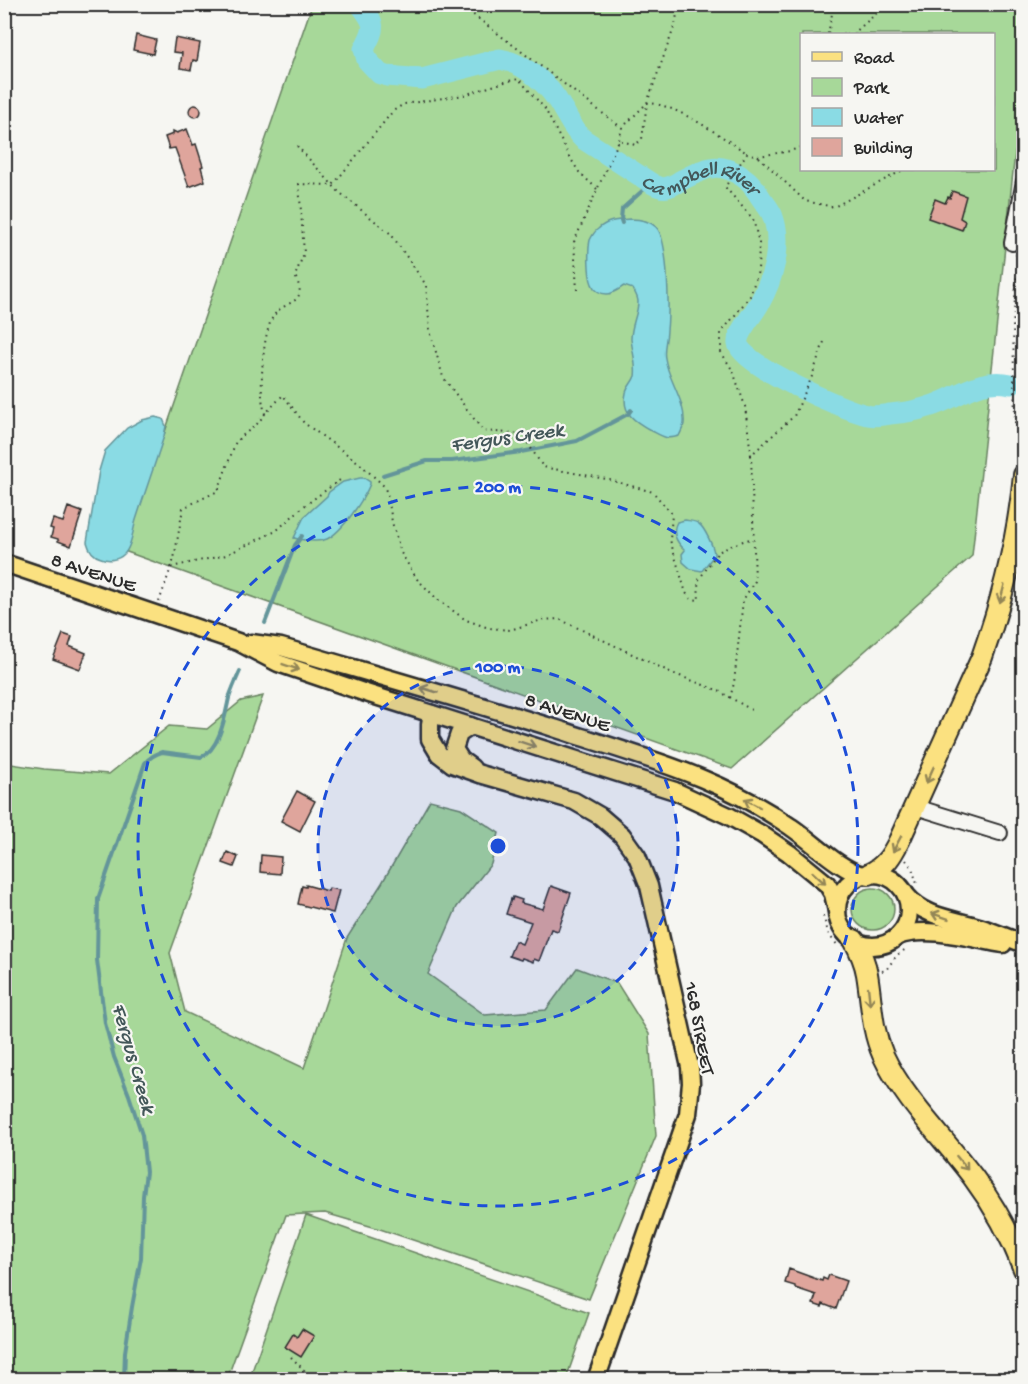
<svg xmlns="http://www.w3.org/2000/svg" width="1028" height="1384" viewBox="0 0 1028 1384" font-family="'Gochi Hand',sans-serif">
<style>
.green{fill:#a7d899;stroke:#698262;stroke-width:1.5;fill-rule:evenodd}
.water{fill:#8adbe4;stroke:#64959a;stroke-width:1.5}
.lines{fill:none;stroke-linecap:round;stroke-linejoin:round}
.stream{stroke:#64959a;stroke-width:4}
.river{stroke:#8adbe4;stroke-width:21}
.building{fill:#dfa59c;stroke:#2b2b2b;stroke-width:1.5}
.minor-casing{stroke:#2b2b2b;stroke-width:18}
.major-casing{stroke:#2b2b2b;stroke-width:21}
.highway-casing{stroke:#2b2b2b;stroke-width:24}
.path{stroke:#2b2b2b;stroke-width:2;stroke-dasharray:1.5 4.5;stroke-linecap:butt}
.minor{stroke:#f6f6f2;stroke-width:14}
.major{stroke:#fbe180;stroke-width:16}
.highway{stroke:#fbe180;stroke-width:20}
.oneway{stroke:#938656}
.ring{fill:none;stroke:#1d4ed8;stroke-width:3;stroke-dasharray:10 8}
.labels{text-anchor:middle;stroke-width:4.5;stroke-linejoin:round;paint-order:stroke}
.street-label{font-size:20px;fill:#2b2b2b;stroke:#f6f6f2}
.water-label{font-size:21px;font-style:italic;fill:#435759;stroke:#f6f6f2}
.centre{fill:#1d4ed8;stroke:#f6f6f2;stroke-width:3}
.ring-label{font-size:18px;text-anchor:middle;font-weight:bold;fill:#1d4ed8;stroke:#f6f6f2;stroke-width:4.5;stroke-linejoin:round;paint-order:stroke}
</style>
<rect width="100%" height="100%" fill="#f6f6f2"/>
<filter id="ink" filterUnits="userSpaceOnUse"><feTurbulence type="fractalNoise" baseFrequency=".0167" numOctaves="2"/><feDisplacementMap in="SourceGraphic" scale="12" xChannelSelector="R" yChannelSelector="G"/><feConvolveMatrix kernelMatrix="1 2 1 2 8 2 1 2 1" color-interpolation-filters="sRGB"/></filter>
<g filter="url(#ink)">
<g class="green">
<path d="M312 5H1023V127L1015 153 972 556 732 769 124 551ZM802 34H994V170H802Z"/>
<polygon points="263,696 170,953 185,1012 304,1068 347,938 382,883 430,800 461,808 499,833 491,864 457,907 428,974 485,1015 546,1010 577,968 617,983 649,1034 656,1136 589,1299 380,1229 325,1213 286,1215 227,1379 5,1379 5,763 44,769 109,774 169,726 207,729 241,701"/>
<circle cx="873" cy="909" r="21"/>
<polygon points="306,1215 589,1313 566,1379 249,1380"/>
</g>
<g class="water">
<path d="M630 219C639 219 649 220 656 227 669 239 669 311 667 330 667 339 663 349 665 358 668 380 686 401 684 424 683 428 681 432 679 436 667 440 663 437 652 431 636 422 621 414 626 393 627 387 633 382 635 376 637 365 632 350 631 339 631 325 638 314 638 302 638 297 635 293 633 289L624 286C619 289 613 294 607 294 600 294 594 290 592 284 588 275 588 249 590 240 592 236 595 231 598 229 608 220 618 220 630 219Z"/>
<path d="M155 417 163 419 166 426 164 436C155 464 145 492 136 520 133 530 131 549 123 555 118 560 108 561 101 558 93 556 89 550 87 542L99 471 105 451 127 428 142 420Z"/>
<path d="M360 478H364L370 482V484C364 499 342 532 327 539 318 543 304 540 294 538L304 517 327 496 329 492 343 482Z"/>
<path d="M685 520C690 521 696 521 699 524 704 527 715 549 714 555 713 557 703 569 702 571L691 569 683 562 682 554 685 550C676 542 671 533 677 522Z"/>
</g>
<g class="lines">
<g class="stream">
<polyline points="622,223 621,220 622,209 651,183"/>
<polyline points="383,475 427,461 452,461 521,452 577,441 628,414 631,410"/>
<polyline points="265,623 295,545 302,536"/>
<path d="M124 1380 125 1352 132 1307 141 1258 143 1196 146 1172 142 1135 129 1095 114 1057 105 1023 97 960 98 899 145 763C150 757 155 754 162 752L201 757C220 749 225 716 229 698 232 689 236 680 240 671"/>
</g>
<path class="river" id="s1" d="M360 4C376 25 376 26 364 49L367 60 380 74 387 76 422 79 500 59C526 64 550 85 562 108 569 119 573 130 583 139L651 183C656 186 662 189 668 187 672 186 677 183 680 181 706 168 717 160 743 177 751 182 756 190 761 198 765 204 771 210 773 217 783 245 773 279 759 304 754 314 736 333 738 344 743 366 844 410 867 415 874 417 883 415 890 414 905 413 920 410 934 405 962 395 980 377 1011 384"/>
</g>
<g class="building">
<polygon points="136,35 156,40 153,54 133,50"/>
<polygon points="175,38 200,43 197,61 193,60 191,70 180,68 182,53 173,52"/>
<circle cx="195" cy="111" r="6"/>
<polygon points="187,129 193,145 196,144 203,166 201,167 205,181 189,187 175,148 169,149 165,137 173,134 173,131 177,133"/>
<polygon points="952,191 966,196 960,218 965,221 962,230 928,218 935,199 945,203 948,197 950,198"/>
<polygon points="68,507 82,512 71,546 58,541 58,539 51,537 53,529 50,528 53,519 63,522"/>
<polygon points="63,634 72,637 69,646 86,653 80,669 53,659"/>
<polygon points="297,791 315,801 300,831 281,821"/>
<polygon points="227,852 238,857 234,867 223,863"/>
<polygon points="261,855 281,857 280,874 260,872"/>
<polygon points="306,885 328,891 329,888 339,890 333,913 298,904 302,886 306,887"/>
<polygon points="551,886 571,893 558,931 551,929 539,961 534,959 533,962 522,958 521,960 509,956 515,941 522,944 531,922 506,914 511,899 512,900 513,897 522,900 521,903 543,909"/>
<polygon points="789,1269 822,1281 823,1278 827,1280 829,1275 846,1281 836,1309 823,1304 822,1307 813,1304 816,1295 795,1288 795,1286 785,1283"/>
<polygon points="302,1329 314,1336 301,1357 285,1347 293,1334 297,1337"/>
</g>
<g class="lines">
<defs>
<g id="minor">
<polyline points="1012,243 1024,181"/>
<polyline points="916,807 1000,833"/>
</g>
<g id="major">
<polyline points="4,563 238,642 278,663 366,693 675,791 729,816 761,834 789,853 827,884 833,894 837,911"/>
<path d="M251 643 281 647C373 674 465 700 557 729 605 745 656 759 703 779 734 792 764 808 791 827 812 841 840 870 863 875"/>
<polyline points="432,714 430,724 430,739 439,754 452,764 480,774 574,801 600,816 622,835 637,856 649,886 690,1067 691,1083 688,1114 596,1380"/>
<polyline points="471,726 459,734 454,749 461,760 472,768"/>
<circle cx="873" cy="910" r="36"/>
<path d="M906 895C924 917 953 919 979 927 994 932 1009 938 1024 944"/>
<path d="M898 936C925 925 973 939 1003 944"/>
</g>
<g id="highway">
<path d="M869 874C885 867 892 855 899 841L982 657C1003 598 1018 538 1024 475"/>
<path d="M854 940C860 951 865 962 867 974 872 1003 871 1028 883 1055 904 1100 943 1137 973 1177 994 1205 1011 1236 1024 1269"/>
</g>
</defs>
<use href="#minor" class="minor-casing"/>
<use href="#major" class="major-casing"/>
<use href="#highway" class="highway-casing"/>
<g class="path">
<polyline points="459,4 622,128"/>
<polyline points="828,34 834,4"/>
<polyline points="853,34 887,4"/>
<polyline points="619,140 622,128 647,103 675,25 679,4"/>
<polyline points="297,146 339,192 391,234 426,285 430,331 443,377 483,431 522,434 543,467 606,479 653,492 672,514 670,540 686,593 691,599 699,600 698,581 718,552 740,542 753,538"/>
<polyline points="759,157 805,201 834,207 903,170"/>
<polyline points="1016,254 1018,259 1013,325 1015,423 1022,460"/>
<path d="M577 290 574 242 619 140 635 145 642 139 647 103C675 103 723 138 747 153"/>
<path d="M265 414C264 408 262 402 262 396 261 377 263 328 275 314 285 300 310 305 295 276L304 253 299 184 333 185 393 111 404 104 464 95 508 81 519 79 545 109 569 156 579 172 598 190"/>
<polyline points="751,455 745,406 733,371 721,352 721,333 750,296 758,271 759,243 753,219 725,187 747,153 758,156 791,151 802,146"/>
<polyline points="171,567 226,555 276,531 304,506 340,480"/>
<polyline points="159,602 174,559 183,508 218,491 236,441 257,424 265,414 283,395 304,423 358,462 384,486 388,496 392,522 401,553 417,579 438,600 466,620 489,628 510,630 542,620 559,619 672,673 717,690 755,712"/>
<polyline points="730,698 734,683 743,600 755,581 751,455 794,416 811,379 825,339"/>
<polyline points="906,860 912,868 918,887"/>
<polyline points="823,916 829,935 839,947"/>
<polyline points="882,971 886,970 897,955 906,949"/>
<polyline points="291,1357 314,1380"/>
</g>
<use href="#minor" class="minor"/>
<use href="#major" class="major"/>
<use href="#highway" class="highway"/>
</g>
<defs><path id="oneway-shaft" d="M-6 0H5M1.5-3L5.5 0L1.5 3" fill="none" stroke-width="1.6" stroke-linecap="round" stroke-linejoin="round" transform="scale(1.5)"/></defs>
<g class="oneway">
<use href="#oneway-shaft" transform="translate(1002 594) rotate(105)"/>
<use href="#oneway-shaft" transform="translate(291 667) rotate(19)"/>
<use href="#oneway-shaft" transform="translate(429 690) rotate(-164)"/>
<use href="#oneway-shaft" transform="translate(527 744) rotate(18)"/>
<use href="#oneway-shaft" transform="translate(930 775) rotate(114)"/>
<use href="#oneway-shaft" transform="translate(752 803) rotate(-152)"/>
<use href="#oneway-shaft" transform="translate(897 844) rotate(118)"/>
<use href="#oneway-shaft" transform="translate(819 878) rotate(42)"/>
<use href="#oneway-shaft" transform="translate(940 916) rotate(-161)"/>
<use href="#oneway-shaft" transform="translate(869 996) rotate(84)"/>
<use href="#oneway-shaft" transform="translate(962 1163) rotate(51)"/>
</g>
</g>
<circle cx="498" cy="846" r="180" fill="#1d4ed8" fill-opacity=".12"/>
<g class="ring">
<circle cx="498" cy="846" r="180"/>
<circle cx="498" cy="846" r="360"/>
</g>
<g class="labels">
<g class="street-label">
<text transform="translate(94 571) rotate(18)" y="7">8 AVENUE</text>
<text transform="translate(568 711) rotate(18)" y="7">8 AVENUE</text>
<text transform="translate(701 1028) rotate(79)" y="7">168 STREET</text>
</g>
<g class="water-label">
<text dy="7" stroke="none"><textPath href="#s1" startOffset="459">Campbell River</textPath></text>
<text transform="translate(507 436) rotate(-8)" y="7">Fergus Creek</text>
<text transform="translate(135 1058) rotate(74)" y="7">Fergus Creek</text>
</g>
</g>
<circle cx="498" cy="846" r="9" class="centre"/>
<g class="ring-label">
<text x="498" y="492">200 m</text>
<text x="498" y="672">100 m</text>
</g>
<rect width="1028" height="1384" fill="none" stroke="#f6f6f2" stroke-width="24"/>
<rect x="12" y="12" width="1004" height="1360" fill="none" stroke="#2b2b2b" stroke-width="2" filter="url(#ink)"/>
<rect x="800" y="33" width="195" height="138" fill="#f6f6f2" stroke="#a5a5a2" stroke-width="1.5"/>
<rect x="812" y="52" width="30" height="9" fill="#fbe180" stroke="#a5a5a2" stroke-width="1.5"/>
<text x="854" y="63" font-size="18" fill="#2b2b2b">Road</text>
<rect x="812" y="78" width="30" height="18" fill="#a7d899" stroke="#a5a5a2" stroke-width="1.5"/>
<text x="854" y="93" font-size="18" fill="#2b2b2b">Park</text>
<rect x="812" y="108" width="30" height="18" fill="#8adbe4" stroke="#a5a5a2" stroke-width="1.5"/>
<text x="854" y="123" font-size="18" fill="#2b2b2b">Water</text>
<rect x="812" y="138" width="30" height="18" fill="#dfa59c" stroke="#a5a5a2" stroke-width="1.5"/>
<text x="854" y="153" font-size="18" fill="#2b2b2b">Building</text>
</svg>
